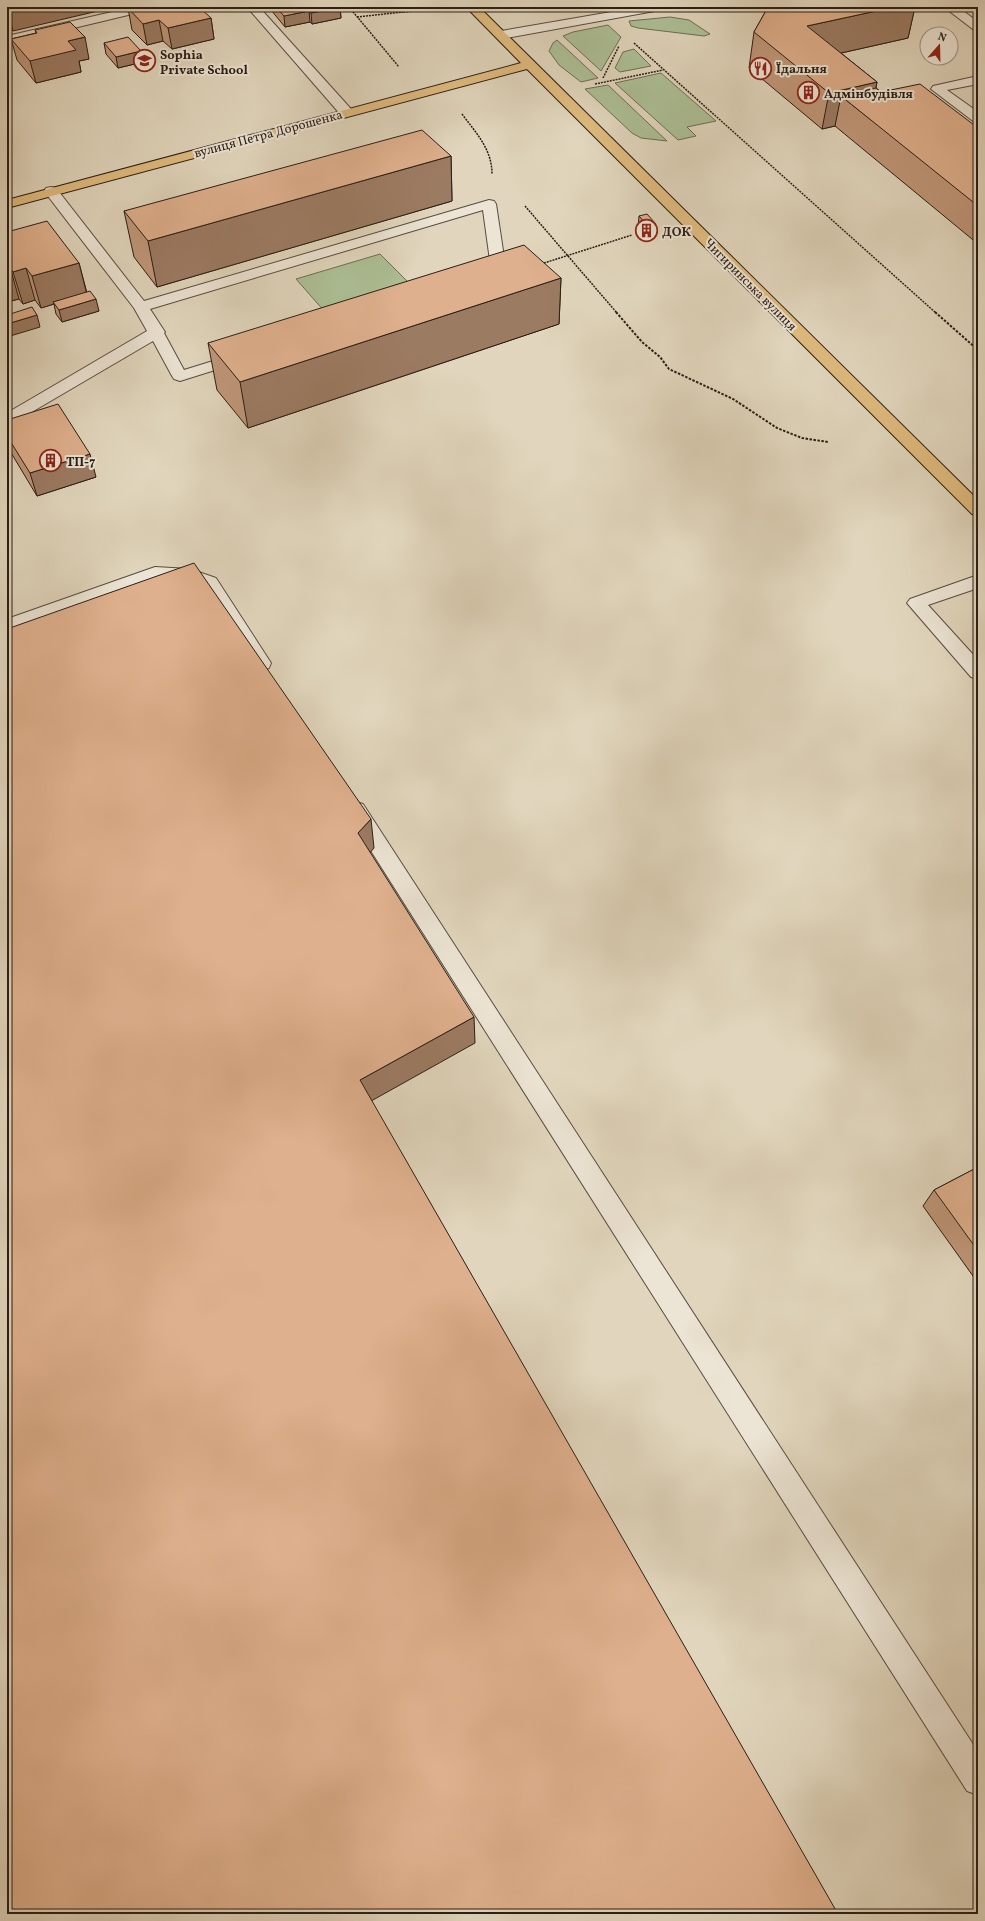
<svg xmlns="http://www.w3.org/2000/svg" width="985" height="1921" viewBox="0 0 985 1921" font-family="Vollkorn,serif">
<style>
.green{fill:#adbf96;stroke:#6c6e56}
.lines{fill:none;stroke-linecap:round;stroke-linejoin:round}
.minor-casing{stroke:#584c40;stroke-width:2}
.major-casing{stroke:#2a1e16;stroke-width:2}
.path-far1{stroke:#2a1e16;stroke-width:1.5;stroke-dasharray:2 1;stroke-linecap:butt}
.path{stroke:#2a1e16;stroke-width:2;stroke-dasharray:2.5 1.5;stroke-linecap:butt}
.minor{fill:#ece4d4;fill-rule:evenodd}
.major{fill:#e0bb7e;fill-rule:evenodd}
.wall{fill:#c09779;stroke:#2a1e16}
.shaded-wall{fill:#9c7b63;stroke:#2a1e16}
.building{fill:#dfb08d;stroke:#2a1e16}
.labels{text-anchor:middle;stroke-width:4;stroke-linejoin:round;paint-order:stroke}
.far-poi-label{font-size:13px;font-weight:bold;fill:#2a1e16;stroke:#ece4d4;text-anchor:start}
.far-street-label{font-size:13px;fill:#2a1e16;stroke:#ece4d4}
</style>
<rect width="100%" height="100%" fill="#e1d6bd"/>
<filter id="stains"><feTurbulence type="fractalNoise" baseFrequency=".005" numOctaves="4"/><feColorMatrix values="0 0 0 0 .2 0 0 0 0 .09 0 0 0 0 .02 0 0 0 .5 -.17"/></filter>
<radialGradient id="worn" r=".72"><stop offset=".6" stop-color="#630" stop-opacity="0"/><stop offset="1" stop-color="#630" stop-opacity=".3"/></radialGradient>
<g class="green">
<polygon points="670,17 689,20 710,34 704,36 638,28 631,26 629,21"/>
<polygon points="608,25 621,37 601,71 563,36 573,32"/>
<polygon points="557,40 598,78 581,82 559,65 549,51 553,43"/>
<polygon points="634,49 651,66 620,72 615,68 623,52"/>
<polygon points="661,73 716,121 687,127 696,136 678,140 615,83"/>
<polygon points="608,85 667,141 641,138 632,133 585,89"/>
<polygon points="380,254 411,285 325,312 296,279"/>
</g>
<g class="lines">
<defs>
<g id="minor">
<polygon points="134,7 155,7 149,10 7,44 7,36"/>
<polygon points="247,7 259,7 351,109 352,112 351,115 341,115"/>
<polygon points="640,7 666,7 660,10 501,39 495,35 501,31"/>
<polygon points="944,7 958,7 978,22 978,31 974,30"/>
<polygon points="978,76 978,84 947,90 978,112 978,122 973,121 931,89 933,86"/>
<path d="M51 187 56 188 144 301 489 200 494 201 496 204 507 277C503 283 495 284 489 282L487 279 492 275 483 210 150 309 165 332 164 333 184 370 242 352 247 354 250 357 247 360 180 381 174 379 172 376 153 341 13 423 7 425V413L147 331 134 308 44 191 46 188Z"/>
<polygon points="155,567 190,569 216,578 271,663 269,668 262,670 255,668 204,586 188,581 156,579 7,632 7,619"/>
<polygon points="978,575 978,588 928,605 978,660 978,679 971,677 907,603 910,599"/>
<polygon points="356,802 363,804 978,1752 978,1795 967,1791 349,816 346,810 349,804"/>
</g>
<polygon id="major" points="466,7 479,7 978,500 978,515 972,514 527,69 7,208 7,200 521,63"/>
</defs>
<use href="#minor" class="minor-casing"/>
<use href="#major" class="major-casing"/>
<g class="path-far1">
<polyline points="349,7 399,67"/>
<polyline points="389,7 403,12 417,11"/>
<polyline points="357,17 403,12"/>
<polyline points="634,43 936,313"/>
<polyline points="603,78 619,46"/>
<polyline points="595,84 663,70"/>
<path d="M462 114C476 133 492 149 492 174"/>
<polyline points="525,206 617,313"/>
<polyline points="541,264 632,235"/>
</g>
<g class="path">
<polyline points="616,312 642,342 660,357 669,369 733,399 777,428 802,438 828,442"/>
<polyline points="935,312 978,350"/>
</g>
<use href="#minor" class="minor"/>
<use href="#major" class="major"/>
</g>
<g class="wall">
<polygon points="7,7 13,31 7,24"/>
<polygon points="262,7 340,7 341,18 312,24 310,22 285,27 271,10 266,11"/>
<polygon points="768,7 915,7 908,38 841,53 877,82 876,88 881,92 978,128 978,244 835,126 822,129 749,68 754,32"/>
<polygon points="128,8 211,18 214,39 172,49 163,41 147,45 132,30"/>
<polygon points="35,30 89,59 79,61 81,72 36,83 17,60 11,39 36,33"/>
<polygon points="104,43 141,51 143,62 118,68 106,54"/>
<polygon points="451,156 452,201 157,287 134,257 124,211"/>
<polygon points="639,216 655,223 654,235 646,237 638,228"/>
<polygon points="7,232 79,263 87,293 99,311 62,322 56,314 54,304 41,308 35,300 23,304 19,299 7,302"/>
<polygon points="561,278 559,324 248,428 217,390 208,343"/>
<polygon points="7,420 96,477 37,496 7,446"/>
<polygon points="978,1167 978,1283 923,1206 934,1190"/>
</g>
<g class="shaded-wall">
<polygon points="7,7 115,7 13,31 7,9"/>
<polygon points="265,7 271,7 271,10 266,11"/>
<polygon points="340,7 341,18 312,24 311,13"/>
<polygon points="895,7 915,7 908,38 801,62 807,26"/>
<polygon points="309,11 310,22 285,27 284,16"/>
<polygon points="211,18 214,39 172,49 168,28"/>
<polygon points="159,20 163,41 147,45 143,24"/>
<polygon points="85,37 89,59 79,61 81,72 36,83 30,61 68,41"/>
<polygon points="141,51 143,62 118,68 116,57"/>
<polygon points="877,82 870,119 841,96 835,126 822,129 829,93"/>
<polygon points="451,156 452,201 157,287 148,241"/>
<polygon points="655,223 654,235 646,237 647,225"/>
<polygon points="79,263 87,295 53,302 54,304 41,308 32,276"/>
<polygon points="10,267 19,299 7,302 7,268"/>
<polygon points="26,268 35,300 23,304 13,272"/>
<polygon points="561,278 559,324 248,428 240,382"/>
<polygon points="96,299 99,311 62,322 59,310"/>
<polygon points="37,315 40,327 7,337 7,324"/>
<polygon points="90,454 96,477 37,496 30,473"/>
<polygon points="371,819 374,848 362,862 358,833"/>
<polygon points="474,1017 475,1043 364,1105 360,1080"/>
</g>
<g class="building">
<polygon points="135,7 199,7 211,18 168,28 159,20 143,24 128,8"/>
<polygon points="276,7 340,7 311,13 309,11 284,16"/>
<polygon points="768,7 895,7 807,26 877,82 829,93 754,32"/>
<polygon points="70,22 85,37 68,41 76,50 30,61 11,39 37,33 35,30"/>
<polygon points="128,37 141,51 116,57 104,43"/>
<polygon points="920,84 978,128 978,206 841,96 876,88 881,92"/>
<polygon points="422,130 451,156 148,241 124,211"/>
<polygon points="647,214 655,223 647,225 639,216"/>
<polygon points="47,221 79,263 32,276 26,268 13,272 10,267 7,268 7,232"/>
<polygon points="524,245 561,278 240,382 208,343"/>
<polygon points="90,291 96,299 59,310 53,302"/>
<polygon points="32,307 37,315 7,324 7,315"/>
<polygon points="58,404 90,454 30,473 7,436 7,420"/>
<polygon points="194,563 371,819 358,833 474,1017 360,1080 838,1914 7,1914 7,629"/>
<polygon points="978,1167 978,1251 934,1190"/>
</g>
<defs>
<symbol id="school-ring" viewBox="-11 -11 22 22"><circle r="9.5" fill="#ece4d4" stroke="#8f2418" stroke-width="1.5"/><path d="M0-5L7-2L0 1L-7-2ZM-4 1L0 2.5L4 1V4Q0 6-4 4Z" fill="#8f2418"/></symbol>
<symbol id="restaurant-ring" viewBox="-11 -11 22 22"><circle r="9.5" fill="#ece4d4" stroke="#8f2418" stroke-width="1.5"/><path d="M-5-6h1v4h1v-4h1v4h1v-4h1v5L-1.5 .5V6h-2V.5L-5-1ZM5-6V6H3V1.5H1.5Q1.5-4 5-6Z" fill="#8f2418"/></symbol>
<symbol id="building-ring" viewBox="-11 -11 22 22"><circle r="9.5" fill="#ece4d4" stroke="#8f2418" stroke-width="1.5"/><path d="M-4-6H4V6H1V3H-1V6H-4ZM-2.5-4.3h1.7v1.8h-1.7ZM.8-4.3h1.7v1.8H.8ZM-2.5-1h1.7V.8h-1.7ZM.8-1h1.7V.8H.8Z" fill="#8f2418"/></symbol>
</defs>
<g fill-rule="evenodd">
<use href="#school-ring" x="132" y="48" width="25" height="25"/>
<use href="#restaurant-ring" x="748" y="56" width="25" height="25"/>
<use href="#building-ring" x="796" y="80" width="25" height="25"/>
<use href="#building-ring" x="634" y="218" width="25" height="25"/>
<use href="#building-ring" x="38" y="448" width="25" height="25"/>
</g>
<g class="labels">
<g class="far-poi-label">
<text x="160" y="59">Sophia<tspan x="160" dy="15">Private School</tspan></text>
<text x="776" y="73">Їдальня</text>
<text x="824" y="98">Адмінбудівля</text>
<text x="662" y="236">ДОК</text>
<text x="66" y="466">ТП-7</text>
</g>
<g class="far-street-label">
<text transform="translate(268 133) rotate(-15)" y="5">вулиця Петра Дорошенка</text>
<text transform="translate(751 284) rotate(45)" y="5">Чигиринська вулиця</text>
</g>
</g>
<rect width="985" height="1921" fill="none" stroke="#e1d6bd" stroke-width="24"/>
<rect x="8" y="8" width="969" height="1905" fill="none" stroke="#2a1e16" stroke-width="2"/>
<rect x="12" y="12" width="961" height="1897" fill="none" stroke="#2a1e16"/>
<g transform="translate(939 46) rotate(20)"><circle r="19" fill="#ece4d4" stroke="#9e9588"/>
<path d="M0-3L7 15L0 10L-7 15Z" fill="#8f2418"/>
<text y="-6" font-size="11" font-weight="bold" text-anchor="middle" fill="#2a1e16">N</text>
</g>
<rect width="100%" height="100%" filter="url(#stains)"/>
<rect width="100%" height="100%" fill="url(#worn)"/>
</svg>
